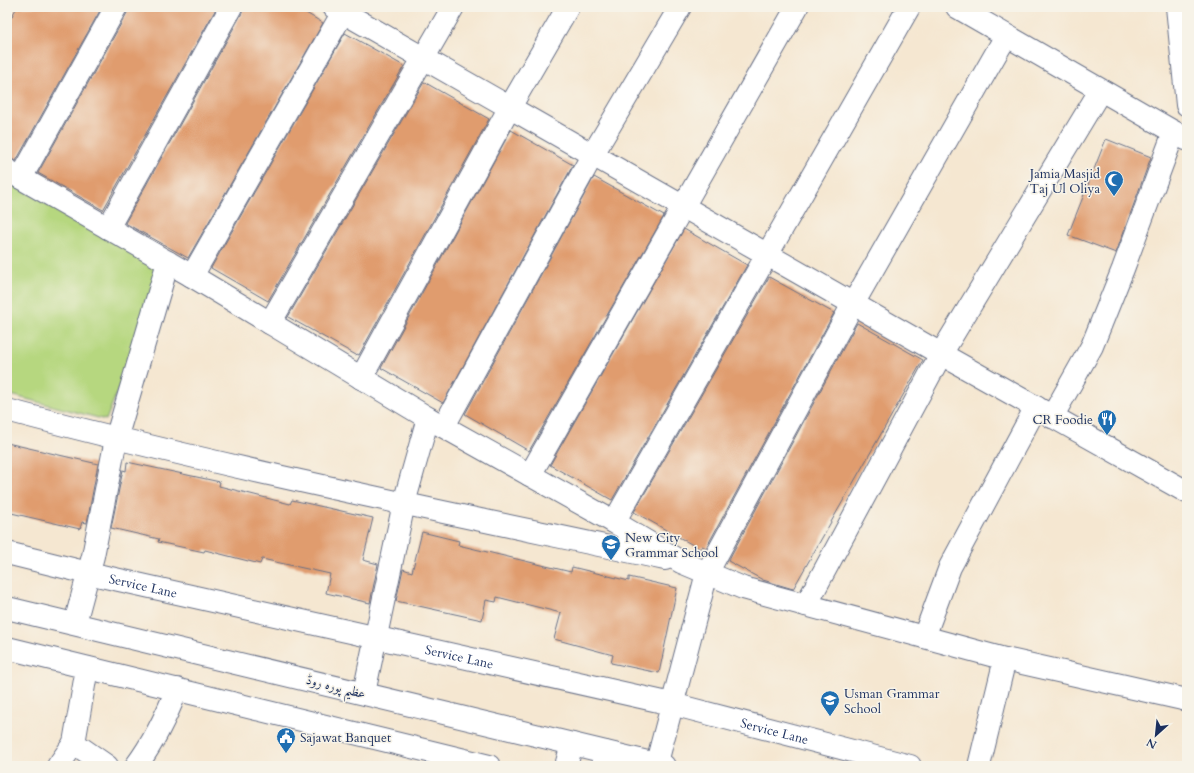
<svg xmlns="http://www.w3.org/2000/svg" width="1194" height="773" viewBox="0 0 1194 773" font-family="Cardo,Amiri,serif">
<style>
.green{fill:#b6d77f;stroke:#68836e}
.building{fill:#e09c6e}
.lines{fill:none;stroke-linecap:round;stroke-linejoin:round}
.minor-casing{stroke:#676f86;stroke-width:24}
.major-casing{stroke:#676f86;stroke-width:24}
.minor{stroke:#fff;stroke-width:22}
.major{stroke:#fff;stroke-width:22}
.labels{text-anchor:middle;stroke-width:3;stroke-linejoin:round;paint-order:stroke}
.poi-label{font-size:13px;fill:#1b2f5e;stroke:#f7f3e8;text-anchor:start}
.street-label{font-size:13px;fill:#1b2f5e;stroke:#f7f3e8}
</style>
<rect width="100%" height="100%" fill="#f7f3e8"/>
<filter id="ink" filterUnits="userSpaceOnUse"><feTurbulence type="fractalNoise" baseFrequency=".025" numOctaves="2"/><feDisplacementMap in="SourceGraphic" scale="8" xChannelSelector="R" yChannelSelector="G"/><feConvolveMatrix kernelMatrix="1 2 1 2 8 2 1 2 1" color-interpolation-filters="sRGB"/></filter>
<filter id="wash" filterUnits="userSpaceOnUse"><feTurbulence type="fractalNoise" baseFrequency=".012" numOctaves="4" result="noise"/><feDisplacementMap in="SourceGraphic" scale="16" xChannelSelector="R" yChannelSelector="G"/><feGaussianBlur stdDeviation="0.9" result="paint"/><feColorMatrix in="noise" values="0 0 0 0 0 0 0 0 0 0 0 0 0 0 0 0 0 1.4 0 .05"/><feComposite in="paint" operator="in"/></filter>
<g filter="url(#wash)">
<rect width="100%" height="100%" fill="#f5e7d1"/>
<polygon class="green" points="7,181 165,271 106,420 7,394"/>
<g id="blocks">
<g class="building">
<polygon points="17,7 102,7 16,161 7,158 7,25"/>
<polygon points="128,7 217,7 103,210 38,173 127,13"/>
<polygon points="243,7 296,7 323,23 188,258 125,223 242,13"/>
<polygon points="345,33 404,66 268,301 211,268"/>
<polygon points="424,82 489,119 359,355 357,354 356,355 288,317"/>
<polygon points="511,130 573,165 443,403 381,368"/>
<polygon points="1106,139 1151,157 1116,253 1068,235"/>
<polygon points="594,177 664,216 529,451 465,414"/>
<polygon points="684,229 747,265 612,500 550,465"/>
<polygon points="769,277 834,313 706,548 702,546 700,549 634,512"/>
<polygon points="857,323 923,360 793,589 763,580 728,561"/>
<polygon points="7,443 98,464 87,523 82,522 80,529 7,512"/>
<polygon points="127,462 220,482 219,486 290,504 292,500 373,518 363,560 378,564 370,603 326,593 330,574 262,559 260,564 205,550 204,552 158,542 159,539 111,528 123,470 126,471"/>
<polygon points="422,532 459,541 458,545 571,572 572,567 629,581 629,577 677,588 659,673 611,663 613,655 554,639 561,613 497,597 496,602 486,600 482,620 396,601 403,569 412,572"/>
</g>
</g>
</g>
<g filter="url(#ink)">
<use href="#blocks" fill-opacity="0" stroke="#676f86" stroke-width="1"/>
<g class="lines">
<defs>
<g id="minor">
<polyline points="334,7 941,354 1187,492"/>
<polyline points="957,7 1186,139"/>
<polyline points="1177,7 1187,105"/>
<polyline points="7,170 192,276 428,418 614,522 681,562 743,588 1005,659 1187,700"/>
<polyline points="21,178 116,7"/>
<polyline points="108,228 231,7"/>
<polyline points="192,276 346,7"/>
<polyline points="270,323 453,7"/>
<polyline points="361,378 510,107 568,7"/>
<path d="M7 410C224 468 445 512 665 559"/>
<polyline points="1052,417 1092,346 1123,269 1174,132"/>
<polyline points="444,426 593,154 680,7"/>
<polyline points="530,475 797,7"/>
<polyline points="614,522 909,7"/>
<path id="s1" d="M7 553 88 573 672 704 910 766"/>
<polyline points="806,605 941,354 1100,91"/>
<polyline points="75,623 93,556 116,439 168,262"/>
<polyline points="924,637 950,567 1036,407"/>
<polyline points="87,668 74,743 107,766"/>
<polyline points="364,693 404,503 428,418"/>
<polyline points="58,766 74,743"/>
<path d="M136 766C154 742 166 717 177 689"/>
<polyline points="566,766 572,744"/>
<polyline points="602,766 605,752"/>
<polyline points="656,766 707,573 853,304 1006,36"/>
<polyline points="979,766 1005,659"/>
</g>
<g id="major">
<polyline points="7,608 664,766"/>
<polyline points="7,648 489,766"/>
</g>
</defs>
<use href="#minor" class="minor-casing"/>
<use href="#major" class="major-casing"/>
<use href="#minor" class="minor"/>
<use href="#major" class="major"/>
</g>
</g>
<defs>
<symbol id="mosque-pin" viewBox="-11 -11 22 30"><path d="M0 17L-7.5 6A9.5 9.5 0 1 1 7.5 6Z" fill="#1f6fb2" stroke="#f7f3e8"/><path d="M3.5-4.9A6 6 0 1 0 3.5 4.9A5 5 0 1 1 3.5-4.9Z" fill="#fff"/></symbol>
<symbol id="restaurant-pin" viewBox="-11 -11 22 30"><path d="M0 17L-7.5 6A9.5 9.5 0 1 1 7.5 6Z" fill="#1f6fb2" stroke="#f7f3e8"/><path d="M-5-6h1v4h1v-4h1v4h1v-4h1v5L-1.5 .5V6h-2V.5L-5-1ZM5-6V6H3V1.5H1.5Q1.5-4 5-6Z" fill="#fff"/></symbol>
<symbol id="school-pin" viewBox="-11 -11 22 30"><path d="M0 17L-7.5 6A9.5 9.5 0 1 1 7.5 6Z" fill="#1f6fb2" stroke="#f7f3e8"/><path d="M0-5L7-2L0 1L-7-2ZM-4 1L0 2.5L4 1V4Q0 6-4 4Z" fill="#fff"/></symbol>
<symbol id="civic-pin" viewBox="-11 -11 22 30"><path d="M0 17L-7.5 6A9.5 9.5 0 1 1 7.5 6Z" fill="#1f6fb2" stroke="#f7f3e8"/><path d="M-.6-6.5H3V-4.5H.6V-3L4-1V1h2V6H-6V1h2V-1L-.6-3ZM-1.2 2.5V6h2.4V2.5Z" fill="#fff"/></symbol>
</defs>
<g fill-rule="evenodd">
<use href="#mosque-pin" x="1103" y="169" width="22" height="30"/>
<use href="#restaurant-pin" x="1096" y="408" width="22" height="30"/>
<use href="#school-pin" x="600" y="533" width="22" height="30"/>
<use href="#school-pin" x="819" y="689" width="22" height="30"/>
<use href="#civic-pin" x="275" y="726" width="22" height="30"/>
</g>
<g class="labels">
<g class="poi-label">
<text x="1100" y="178" text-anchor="end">Jamia Masjid<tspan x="1100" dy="15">Taj Ul Oliya</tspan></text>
<text x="1093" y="424" text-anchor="end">CR Foodie</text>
<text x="625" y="542">New City<tspan x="625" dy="15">Grammar School</tspan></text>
<text x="844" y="698">Usman Grammar<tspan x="844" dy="15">School</tspan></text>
<text x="300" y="742">Sajawat Banquet</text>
</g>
<g class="street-label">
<text dy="5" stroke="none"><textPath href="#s1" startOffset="140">Service Lane</textPath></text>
<text dy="5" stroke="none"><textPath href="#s1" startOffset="464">Service Lane</textPath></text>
<text transform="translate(336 686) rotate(14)" y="5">عظیم پورہ روڈ</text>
<text dy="5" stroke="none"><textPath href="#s1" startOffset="788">Service Lane</textPath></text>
</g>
</g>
<rect width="1194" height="773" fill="none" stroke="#f7f3e8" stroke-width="24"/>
<g transform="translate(1156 735) rotate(207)" stroke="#f7f3e8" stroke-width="3" paint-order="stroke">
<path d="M0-3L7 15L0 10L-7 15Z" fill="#1b2f5e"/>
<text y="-6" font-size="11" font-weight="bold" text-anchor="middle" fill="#1b2f5e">N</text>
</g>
</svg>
